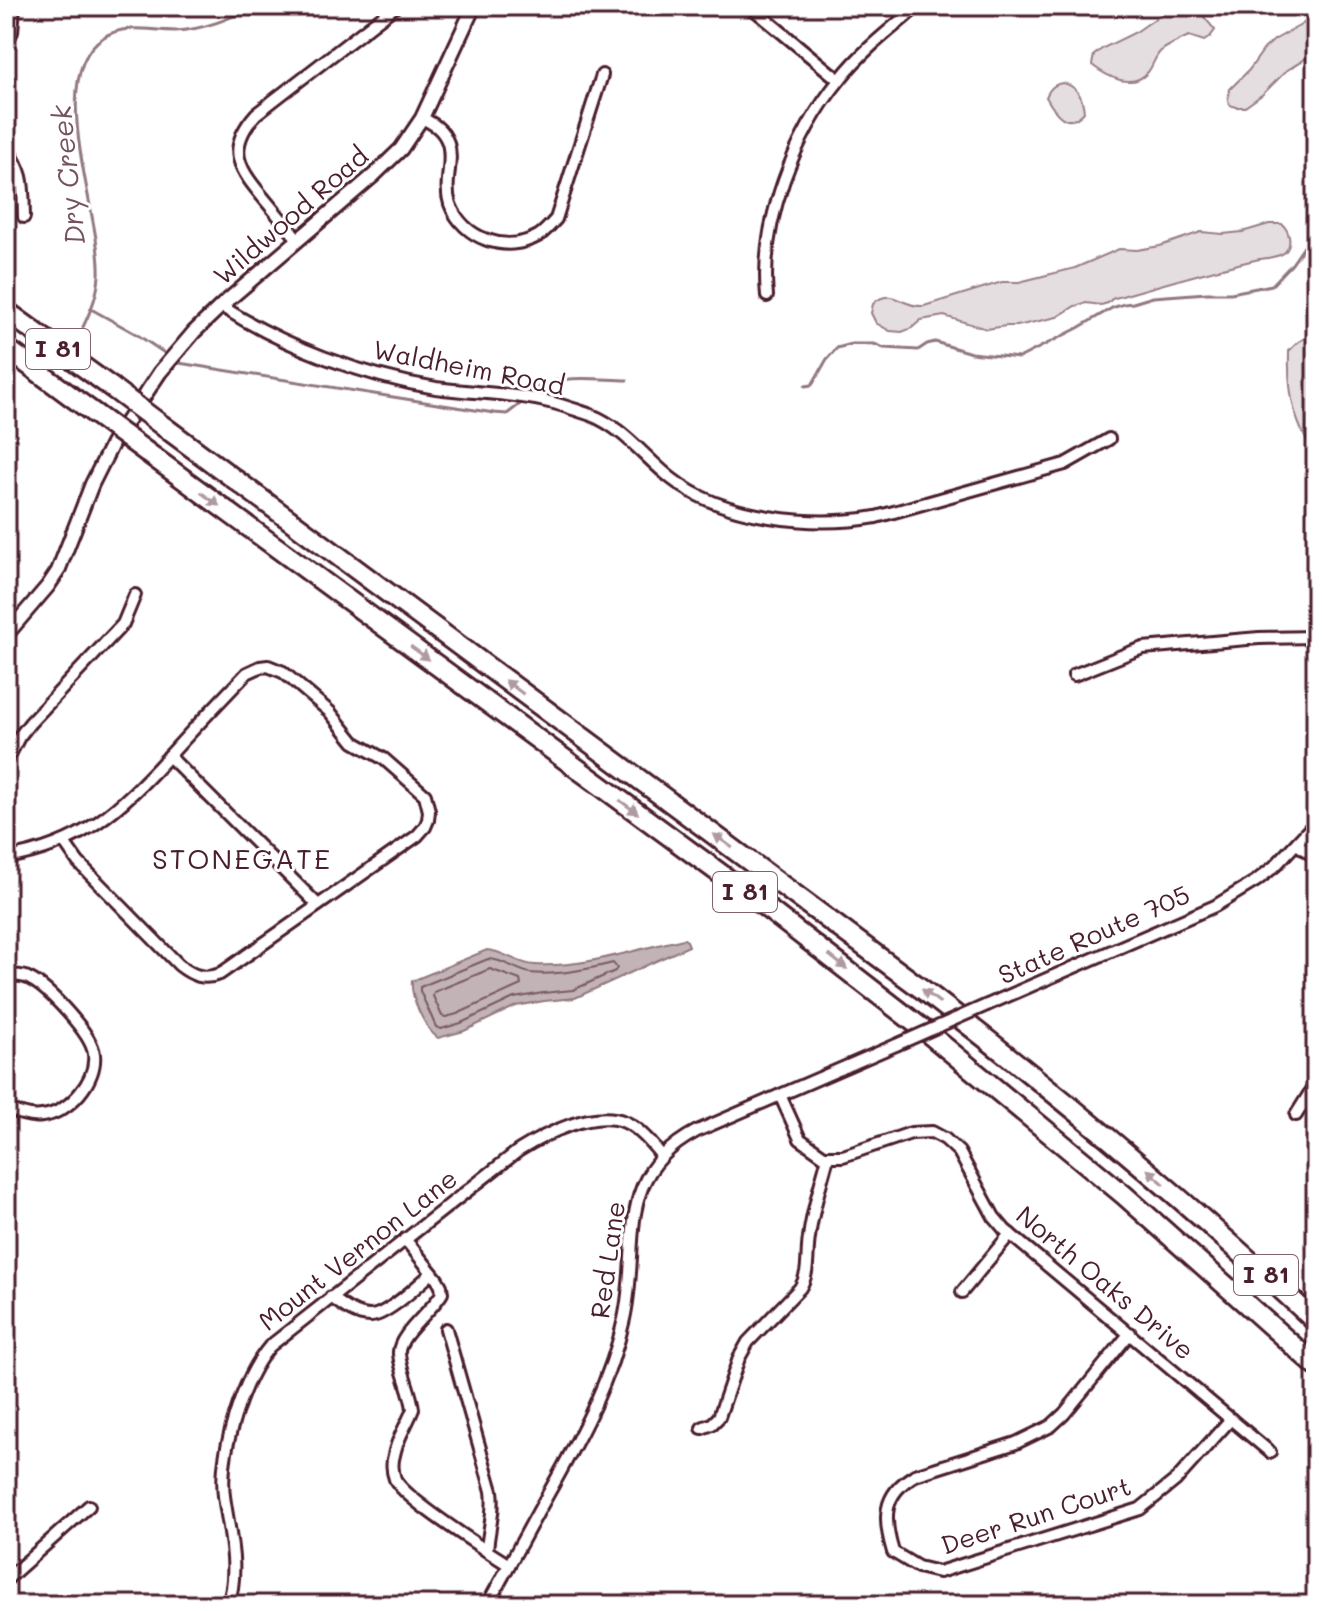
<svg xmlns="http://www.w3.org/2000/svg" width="1322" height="1611" viewBox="0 0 1322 1611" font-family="Mali,sans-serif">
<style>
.green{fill:#e5dee0;stroke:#987e86;stroke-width:2}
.water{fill:#c1b3b6;stroke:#91787e;stroke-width:2}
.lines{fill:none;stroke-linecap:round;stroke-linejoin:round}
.shore{stroke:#7a5a63;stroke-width:2}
.stream{stroke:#91787e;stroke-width:3}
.minor-casing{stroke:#4a1f2b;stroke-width:16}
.tertiary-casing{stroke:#4a1f2b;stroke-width:18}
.motorway-casing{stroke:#4a1f2b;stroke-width:24}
.minor{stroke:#fff;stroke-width:10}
.tertiary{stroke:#fff;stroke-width:12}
.motorway{stroke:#fff;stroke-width:18}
.minor-bridge-casing{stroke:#4a1f2b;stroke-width:16;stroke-linecap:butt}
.motorway-bridge-casing{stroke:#4a1f2b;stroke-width:24;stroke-linecap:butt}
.minor-bridge{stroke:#fff;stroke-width:10}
.motorway-bridge{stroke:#fff;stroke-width:18}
.oneway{fill:#ae9aa0}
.labels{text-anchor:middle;stroke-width:6;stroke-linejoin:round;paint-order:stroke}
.shield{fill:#fff;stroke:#80626b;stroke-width:2}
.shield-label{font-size:24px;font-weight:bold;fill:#4a1f2b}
.street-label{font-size:26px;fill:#4a1f2b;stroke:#fff}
.water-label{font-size:28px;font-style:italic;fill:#74535c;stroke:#fff}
.neighbourhood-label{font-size:28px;letter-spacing:2px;fill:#4a1f2b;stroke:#fff}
</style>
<rect width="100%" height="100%" fill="#fff"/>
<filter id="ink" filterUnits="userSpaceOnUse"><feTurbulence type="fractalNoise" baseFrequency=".0125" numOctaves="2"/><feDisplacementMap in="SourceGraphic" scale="16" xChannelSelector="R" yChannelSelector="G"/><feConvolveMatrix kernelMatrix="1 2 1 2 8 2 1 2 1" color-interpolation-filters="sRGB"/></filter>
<g filter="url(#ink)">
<g class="green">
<path d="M1182 6H1195L1215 30 1210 37 1204 41 1189 36C1180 40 1169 45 1161 51 1155 56 1153 66 1148 72 1132 91 1106 76 1092 65L1094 55 1103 48 1136 32 1162 14Z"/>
<polygon points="1316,14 1316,52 1286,71 1263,94 1245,107 1236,107 1230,105 1228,100 1230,89 1249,70 1264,49 1274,40 1301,25"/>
<path d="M1063 83C1077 86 1083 98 1084 112 1067 131 1055 113 1046 97 1050 88 1054 84 1063 83Z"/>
<path d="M1269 224H1282C1289 231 1293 243 1285 252 1279 258 1264 258 1255 260 1207 271 1160 285 1112 299L1108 303 1101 305 1086 303 1075 306 1057 317 1017 326H1006L987 329 944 316 921 320 912 328 902 332 890 331 876 323 871 313 873 304C892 286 902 308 924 306L1002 282H1019L1075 268 1119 249 1137 250 1160 246 1201 232 1223 234 1242 232Z"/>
<path d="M1316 332V440L1307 441C1291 413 1288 383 1289 351L1298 342Z"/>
</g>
<path class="water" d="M684 939 687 941 689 946 575 998 544 1001 516 1006 464 1031 438 1038C425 1029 410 997 412 981L487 950C504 951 517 964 535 965 585 968 635 949 684 939Z"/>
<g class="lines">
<g class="shore">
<path d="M488 959C503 959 515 970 530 973 555 976 589 969 613 963L617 968 615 971 573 990 543 993 514 998 461 1023 441 1029 436 1027 420 991V987Z"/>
<polygon points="490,969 520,980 521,985 457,1014 446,1017 442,1016 433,996 434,992"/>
</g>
<g class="stream">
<polyline points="91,309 136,334 163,352"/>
<path d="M83 327C91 310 98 294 99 275 102 217 43 74 104 37 126 23 150 31 175 31 203 30 231 18 256 6"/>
<polyline points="179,363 494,413 507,414 520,404"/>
<polyline points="805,386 812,385 827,359 837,348 852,344 874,344 884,348 918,350 927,344 935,342 971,353 1019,358 1078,328 1112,308 1124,304 1133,303 1153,297 1207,293 1231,293 1272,285 1292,264 1316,229"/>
<path d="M532 392C552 372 600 380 627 380"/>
</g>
<defs>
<g id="minor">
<polyline points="750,6 839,80"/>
<polyline points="6,43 12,32 14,6"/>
<path d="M422 118C434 124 443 129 448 143 454 163 443 183 450 204 463 239 506 254 538 236 545 232 550 225 556 219L602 75"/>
<path d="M6 147C25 174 23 184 24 217"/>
<path d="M298 239C287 227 277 214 266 201 240 170 224 150 256 114L396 6"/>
<path d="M767 296C760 222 794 135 841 78 863 50 891 29 918 6"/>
<path d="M221 306C283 346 363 376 436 388 472 393 509 393 545 401 560 404 576 410 591 415 624 428 645 458 672 479 723 519 814 528 876 517L1065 464 1109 439"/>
<polyline points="1074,675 1129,653 1143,648 1259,638 1316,637"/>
<polyline points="169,756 318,905"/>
<polyline points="6,762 19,737 30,723 123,624 135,595"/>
<polyline points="1297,844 1316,858"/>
<path d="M6 858C83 845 119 810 170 755 195 727 221 700 247 673L260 667 268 666 283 672 330 712 354 742 384 759 425 795 429 811 428 820 425 827 417 836 220 974C204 980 193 976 179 965L78 862 64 842"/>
<path d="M6 976C14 975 23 975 30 979 48 988 92 1034 94 1054 97 1081 69 1113 42 1116 30 1118 17 1113 6 1108"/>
<polyline points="987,1005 1215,906 1256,881 1275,866 1316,822"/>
<polyline points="780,1095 800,1139 824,1156 843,1156 911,1133 932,1132 945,1139 959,1152 994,1217 1005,1230 1270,1452"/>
<polyline points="1296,1115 1316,1083"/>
<path d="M405 1239 437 1279 441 1286 442 1293C433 1310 397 1336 399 1354 401 1373 411 1391 413 1409 407 1425 397 1438 394 1455 392 1462 392 1471 395 1479 404 1498 468 1538 487 1551"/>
<polyline points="962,1292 1010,1234"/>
<path d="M331 1297C342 1305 355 1316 370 1316 387 1316 419 1284 432 1273"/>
<path d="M446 1329 492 1491C495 1512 488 1531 487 1551L509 1565"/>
<path d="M1130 1333 1064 1414 1051 1426 1016 1443 915 1475C882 1494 883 1519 893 1552L918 1567 939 1572 1140 1509 1176 1480 1231 1419"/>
<path d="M702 1428 712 1424 719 1417 739 1358 748 1342 800 1288C810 1272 806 1256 809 1238 812 1211 821 1183 828 1157"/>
<polyline points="6,1580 89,1506"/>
<path d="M228 1605C240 1568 229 1533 224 1496 219 1453 242 1379 270 1346L518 1151C545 1134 593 1109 625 1122 639 1128 652 1144 662 1156"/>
<path d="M487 1605C509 1566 530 1526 552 1487 582 1433 611 1380 624 1319 641 1243 612 1176 697 1131L896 1045"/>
</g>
<polyline id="tertiary" points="6,635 48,586 58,571 92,484 112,444 160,372 194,332 221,306 374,175 401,149 422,118 474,6"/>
<g id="motorway">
<polyline points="6,311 111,387"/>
<polyline points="6,348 95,414"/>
<path d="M163 426 934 998C1066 1100 1194 1207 1316 1322"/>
<polyline points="148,453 759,902 928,1033 1124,1195 1316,1366"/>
</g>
</defs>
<use href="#minor" class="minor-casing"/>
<use href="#tertiary" class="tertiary-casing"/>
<use href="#motorway" class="motorway-casing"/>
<use href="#minor" class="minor"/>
<use href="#tertiary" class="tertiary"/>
<use href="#motorway" class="motorway"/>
<defs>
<polyline id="minor-bridge" points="896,1045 987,1005"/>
<g id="motorway-bridge">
<polyline points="111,387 163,426"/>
<polyline points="95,414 148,453"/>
</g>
</defs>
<use href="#minor-bridge" class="minor-bridge-casing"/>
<use href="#motorway-bridge" class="motorway-bridge-casing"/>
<use href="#minor-bridge" class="minor-bridge"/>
<use href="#motorway-bridge" class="motorway-bridge"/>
</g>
<defs><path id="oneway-solid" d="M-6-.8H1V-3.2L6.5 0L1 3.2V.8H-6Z" transform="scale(2)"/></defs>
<g class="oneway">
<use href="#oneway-solid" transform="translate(210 499) rotate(36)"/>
<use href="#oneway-solid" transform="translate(420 653) rotate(36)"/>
<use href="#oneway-solid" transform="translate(514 687) rotate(-143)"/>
<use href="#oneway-solid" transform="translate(629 807) rotate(36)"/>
<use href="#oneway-solid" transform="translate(723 841) rotate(-144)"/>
<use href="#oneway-solid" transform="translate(838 962) rotate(38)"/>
<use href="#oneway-solid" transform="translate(931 996) rotate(-143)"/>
<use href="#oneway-solid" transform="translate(1156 1177) rotate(-139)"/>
</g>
</g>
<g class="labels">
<g class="shield">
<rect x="26" y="329" width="64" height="40" rx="6"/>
<rect x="713" y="872" width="64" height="40" rx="6"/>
<rect x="1234" y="1255" width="64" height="40" rx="6"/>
</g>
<g class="shield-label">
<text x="58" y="357">I 81</text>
<text x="745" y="900">I 81</text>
<text x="1266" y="1283">I 81</text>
</g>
<g class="street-label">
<text transform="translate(291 216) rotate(-41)" y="9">Wildwood Road</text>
<text transform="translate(469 368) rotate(11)" y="9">Waldheim Road</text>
<text transform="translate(1094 935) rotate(-24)" y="9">State Route 705</text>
<text transform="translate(358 1250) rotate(-38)" y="9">Mount Vernon Lane</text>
<text transform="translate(608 1260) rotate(-82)" y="9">Red Lane</text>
<text transform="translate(1105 1283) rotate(40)" y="9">North Oaks Drive</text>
<text transform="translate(1036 1516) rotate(-18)" y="9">Deer Run Court</text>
</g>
<g class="water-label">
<text transform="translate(68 175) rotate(-96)" y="10">Dry Creek</text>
</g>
<g class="neighbourhood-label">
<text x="242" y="869">STONEGATE</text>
</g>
</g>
<rect width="1322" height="1611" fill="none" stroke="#fff" stroke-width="32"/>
<rect x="16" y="16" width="1290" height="1579" fill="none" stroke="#4a1f2b" stroke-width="3" filter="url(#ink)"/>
</svg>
